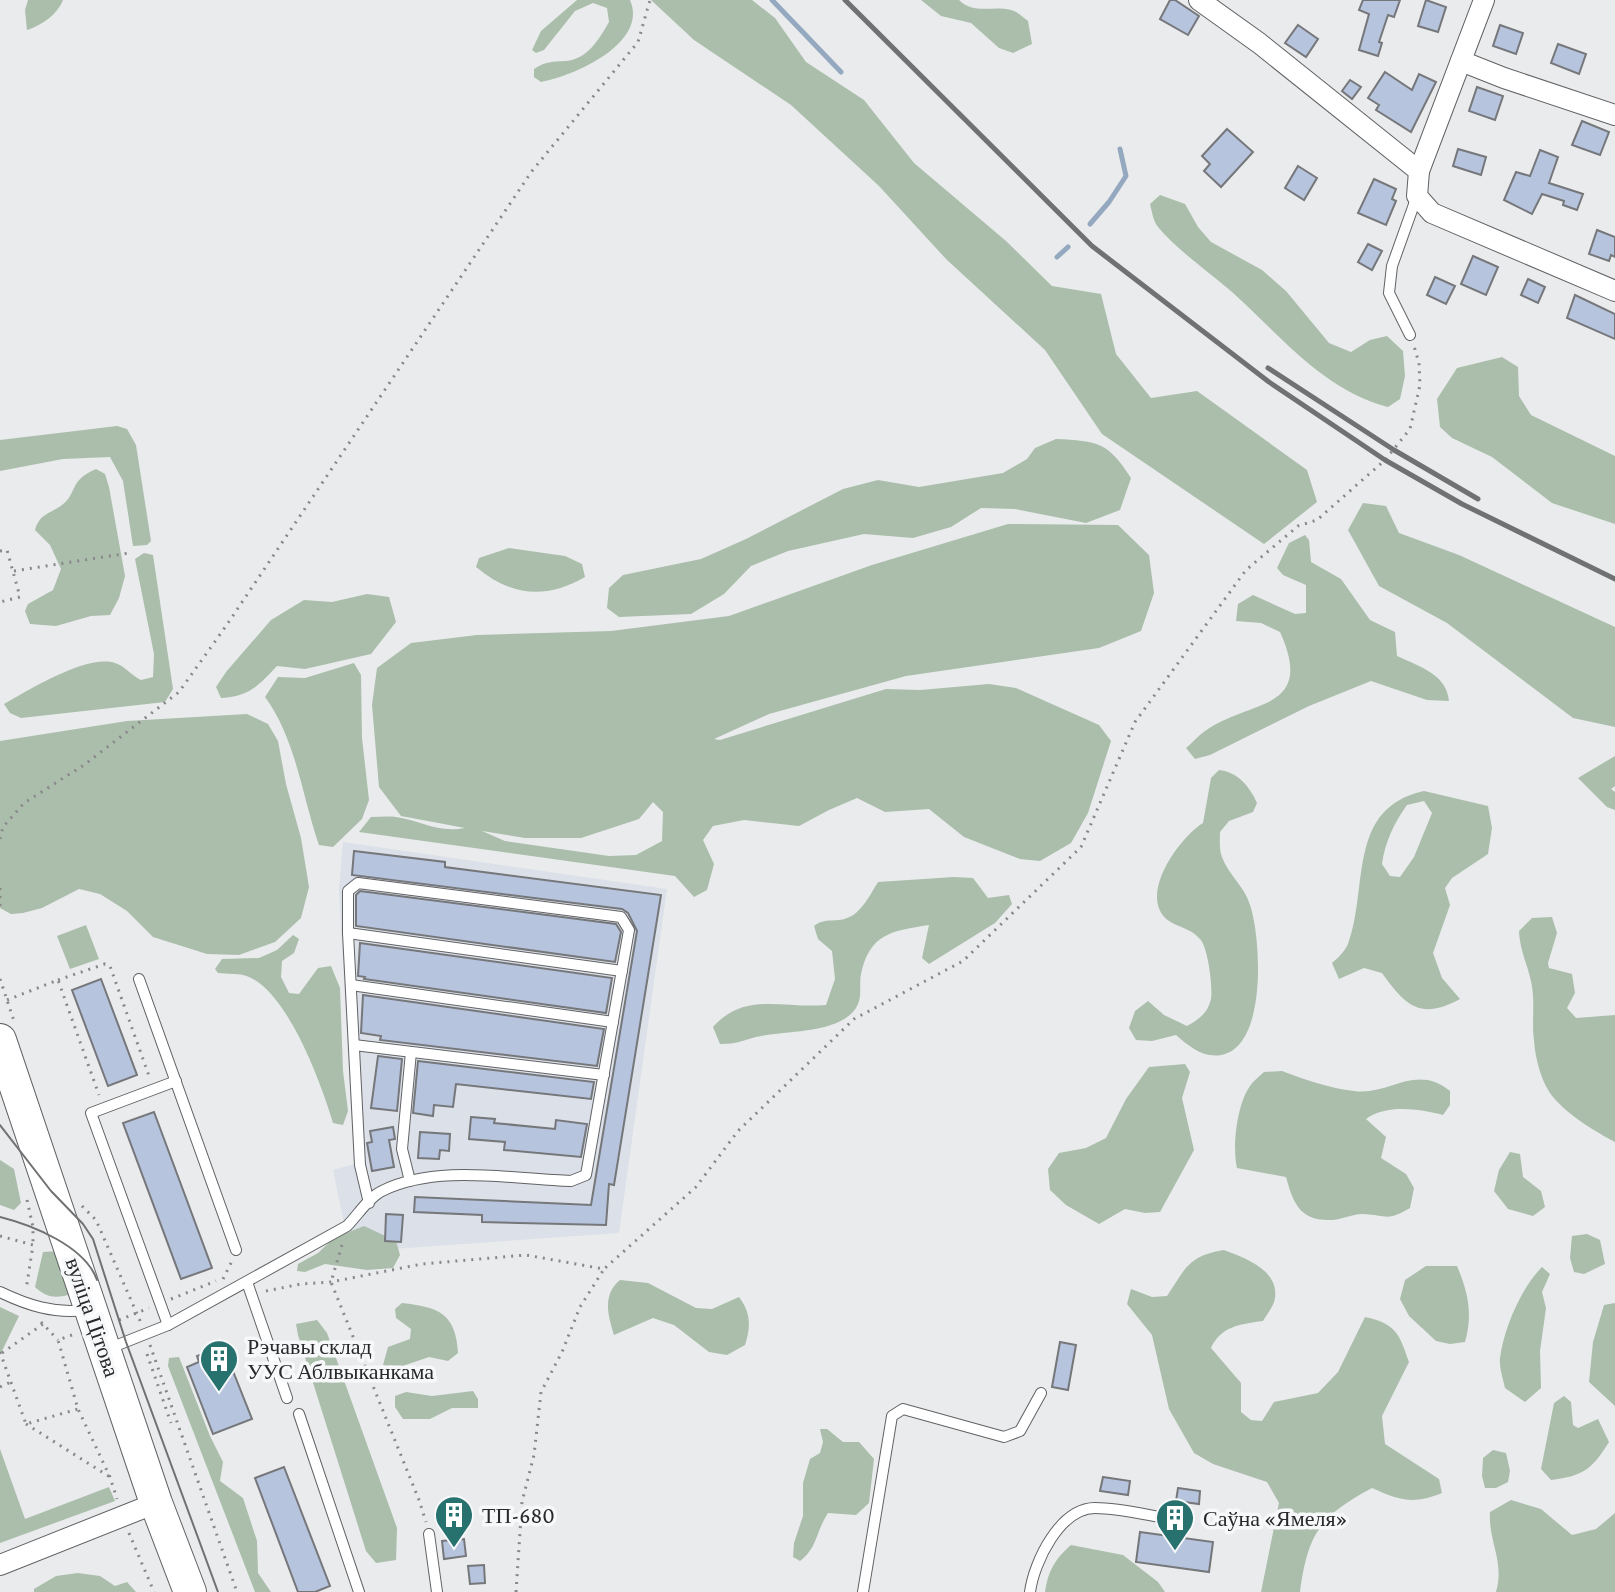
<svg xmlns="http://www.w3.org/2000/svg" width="1615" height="1592" viewBox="0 0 1615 1592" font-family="'Crimson Pro',serif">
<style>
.built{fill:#dbe0e9}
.green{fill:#aabeab;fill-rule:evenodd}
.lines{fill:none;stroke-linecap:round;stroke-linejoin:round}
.stream{stroke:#94a8bf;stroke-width:5}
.building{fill:#b6c4de;stroke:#76777a;stroke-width:2}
.service-casing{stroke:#616264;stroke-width:12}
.minor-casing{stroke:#616264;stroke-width:22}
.primary-casing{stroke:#616264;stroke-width:34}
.path{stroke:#88888a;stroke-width:3;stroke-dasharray:2 6;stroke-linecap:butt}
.service{stroke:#fff;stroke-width:10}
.minor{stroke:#fff;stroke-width:20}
.primary{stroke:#fff;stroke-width:32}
.tram{stroke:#707172;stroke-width:2}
.rail{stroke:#707172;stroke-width:5}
.labels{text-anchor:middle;stroke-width:7;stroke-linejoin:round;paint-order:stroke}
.street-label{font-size:22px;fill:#29292a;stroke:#f7f8fa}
.poi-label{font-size:22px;fill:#29292a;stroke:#f7f8fa;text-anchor:start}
</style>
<rect width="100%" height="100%" fill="#eaebed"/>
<polygon class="built" points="343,842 667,889 619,1233 350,1252 333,1170 354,1164 339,890"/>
<g class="green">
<path d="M28 0H63C57 15 42 25 27 30L25 10Z"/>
<path d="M577 0H630C649 43 574 76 541 82L534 77V69C546 61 552 62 566 61 588 59 599 39 609 22L607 8 593 3 575 11 544 50 536 53 532 50 541 31Z"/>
<polygon points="651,0 752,0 775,18 806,62 864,100 914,163 1006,241 1052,286 1101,294 1116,354 1151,398 1197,391 1307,470 1317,502 1264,544 1102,434 1045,350 946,259 879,186 791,105 694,40"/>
<path d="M921 0H959C974 15 993 5 1011 10 1017 11 1024 18 1028 21L1032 44 1013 53 999 48 971 23 941 16Z"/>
<path d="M1160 195 1185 204 1198 227 1211 242 1262 270 1286 291 1329 343 1351 352 1370 340 1387 336 1403 351 1405 376 1400 399 1388 407C1323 390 1280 335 1232 292 1209 272 1176 249 1158 227 1153 221 1152 211 1150 204Z"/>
<polygon points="1502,357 1518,367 1519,396 1531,415 1615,456 1615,524 1552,503 1492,457 1452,438 1440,427 1437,399 1457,368"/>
<polygon points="117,426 127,429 136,445 151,541 147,545 133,546 123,481 110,457 63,459 0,471 0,440"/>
<path d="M1056 439C1098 441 1108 442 1131 478L1120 510 1086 523 1015 509 981 508 951 527 913 538 864 534 788 551 751 566 724 594 691 614 619 617 607 608 609 588 623 575 701 559 746 539 843 489 878 480 919 487 1003 473 1027 459 1035 448Z"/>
<path d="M96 469 105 474 109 487 125 576 119 598 110 615 91 616 56 626 30 624 25 611 28 604 53 590 61 569 50 545 35 530C40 513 50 514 62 505 78 493 68 481 96 469Z"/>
<polygon points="1363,503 1386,506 1399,533 1459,555 1615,627 1615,727 1573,718 1447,623 1379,586 1348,530"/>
<path d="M1008 524 1118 525 1149 555 1154 593 1141 631 1099 648 906 676 769 714 714 739 720 740 886 689 920 690 989 684 1016 688 1099 725 1111 741 1088 813 1071 843 1040 861 1020 859 964 837 929 809 885 812 857 798 829 810 799 826 744 820 713 826 703 840 714 864 707 890 694 897 675 876 359 832 371 817C379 817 388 816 396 817 422 821 437 833 465 828L401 816 379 787 372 705 377 668 411 643 477 635 611 631 729 616 872 565ZM653 802 663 812 662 841 636 855 609 856 505 841 482 831 525 838H581L639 819Z"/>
<path d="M1305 535 1309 540 1311 562 1341 579 1370 620 1395 632 1397 656C1418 666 1447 674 1449 701L1427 700 1371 681 1309 706 1210 755 1195 759 1186 748C1192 743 1198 736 1205 731 1250 699 1316 712 1280 632L1261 623 1236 621 1238 604 1253 595 1295 614 1306 613V585L1283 575 1277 568 1289 543Z"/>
<path d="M509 548 565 556 582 564 585 577C545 600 511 596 476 567L479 558Z"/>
<path d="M144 553 153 555 173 689 165 702 21 718 10 713 4 704C29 690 87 654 115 663 125 666 132 676 141 680L153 677 154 654 135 559Z"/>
<path d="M367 594 389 597 396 622 371 654 305 669 277 666C258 686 250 696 221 698L216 687 226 672 271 620 304 600 332 602Z"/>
<path d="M354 663 361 675 362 738 369 800 362 819 333 847 319 845C302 796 296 739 265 697L278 677 305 678Z"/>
<polygon points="247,714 268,724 278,741 286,784 301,838 309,887 301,918 275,942 239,955 207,954 153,937 127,911 100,894 79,889 42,908 23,913 11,914 0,908 0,741 127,721"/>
<polygon points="1615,756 1615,786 1611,789 1615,792 1615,810 1607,807 1578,778"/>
<path d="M1219 770C1238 772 1250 787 1257 803L1253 812 1229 821 1220 832C1220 840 1219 850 1222 857 1228 874 1245 887 1250 905 1261 937 1267 1041 1225 1054 1205 1060 1190 1047 1176 1035L1152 1041 1136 1040 1129 1028 1135 1011 1148 1001 1164 1015 1187 1026C1198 1020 1208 1013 1211 999 1213 987 1208 947 1200 939 1189 927 1179 928 1169 921 1136 897 1179 838 1203 823L1211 778Z"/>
<path d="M1424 791 1488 806 1492 828 1488 854 1452 878 1445 888 1450 905 1433 953 1442 978 1460 999C1420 1021 1405 1005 1382 973L1364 968 1339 979 1332 963C1338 958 1345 951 1348 944 1369 888 1346 808 1424 791ZM1424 801 1432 813 1414 857 1400 877 1390 876 1382 864C1385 842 1394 823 1407 805Z"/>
<path d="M954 877 973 878 988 898 1009 895 1012 904 995 923 929 964 922 958 929 925C892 931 870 933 861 974 859 983 862 995 858 1004 845 1035 783 1030 756 1037 740 1041 738 1044 720 1044L713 1027C745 991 784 1009 826 1005L835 979 832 951 818 939 814 926C825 917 836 923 847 918 861 914 871 893 878 882Z"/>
<path d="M1552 917 1557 933 1548 963 1549 968 1572 974 1575 993 1567 1008 1576 1018 1615 1015V1142C1596 1132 1568 1115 1554 1098 1542 1085 1535 1058 1534 1040 1532 1026 1534 1011 1533 996 1532 972 1520 955 1519 931L1532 918Z"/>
<polygon points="86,925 99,959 70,969 57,936"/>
<path d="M293 935 299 939 294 953 282 961 281 977 289 993 299 994 318 968 331 966 340 988 343 1071 348 1111 343 1125 333 1123C322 1085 288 993 249 977 241 973 227 974 218 973L215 969 222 959 259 958 277 950Z"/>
<polygon points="1185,1064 1190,1072 1182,1098 1194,1150 1160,1212 1145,1213 1125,1209 1099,1224 1066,1205 1050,1190 1048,1169 1059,1153 1086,1148 1106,1138 1126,1099 1149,1067"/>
<path d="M1282 1071C1305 1080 1330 1088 1354 1091 1390 1096 1415 1063 1450 1091V1105L1443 1115C1419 1109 1387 1104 1366 1119L1386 1137 1381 1158 1406 1174 1414 1188 1410 1208C1386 1222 1388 1215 1362 1214 1352 1214 1341 1220 1331 1220 1299 1221 1293 1202 1286 1177L1237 1168C1232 1147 1237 1104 1250 1086 1253 1081 1260 1076 1264 1072Z"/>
<polygon points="1510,1152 1520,1154 1523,1177 1541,1191 1545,1207 1533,1216 1508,1209 1494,1191 1499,1170"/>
<polygon points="0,1160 14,1169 21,1203 14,1210 0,1205"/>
<polygon points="364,1226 396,1241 400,1255 393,1268 367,1270 325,1264 305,1272 297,1271 298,1264 318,1253 334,1238"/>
<polygon points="1587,1234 1600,1240 1605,1264 1584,1274 1574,1272 1570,1258 1572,1236"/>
<path d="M1224 1250C1245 1258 1279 1270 1275 1298 1274 1306 1267 1314 1263 1321 1241 1324 1221 1326 1211 1348L1241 1383V1412L1251 1420 1262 1421 1274 1402 1318 1393 1338 1372 1365 1317C1397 1324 1399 1334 1409 1362L1382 1416 1385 1444 1439 1479 1442 1493C1413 1505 1399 1500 1372 1488 1320 1516 1308 1533 1300 1592H1261L1279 1503 1267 1482 1213 1464 1194 1453 1169 1409 1152 1335 1127 1304 1131 1289 1152 1297 1167 1296C1186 1268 1188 1256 1224 1250Z"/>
<path d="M58 1251 73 1294C56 1298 48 1299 35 1287L43 1252Z"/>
<path d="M1426 1266H1457C1468 1292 1473 1314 1465 1342L1450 1344 1436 1341 1409 1316 1400 1299 1405 1280Z"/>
<path d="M1542 1267 1550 1274 1542 1292 1546 1308 1540 1351 1541 1388 1525 1402 1505 1388C1503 1379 1499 1367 1500 1358 1504 1328 1521 1288 1542 1267Z"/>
<path d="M620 1280 648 1283 696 1308 712 1309 739 1297C751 1313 751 1327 745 1345L727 1355 709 1352 674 1325 653 1318 614 1335C608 1315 602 1295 620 1280Z"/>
<path d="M402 1303C438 1307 456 1313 458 1353L448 1361 429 1357 394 1369 383 1365 388 1347 410 1339 411 1329 396 1318 395 1309Z"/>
<polygon points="1615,1303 1615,1406 1589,1382 1593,1342 1604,1305"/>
<polygon points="0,1307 19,1316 0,1355"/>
<polygon points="317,1320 327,1333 397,1528 396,1560 376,1563 366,1551 298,1335 296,1324"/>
<polygon points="179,1357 210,1436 223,1462 220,1481 243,1498 257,1541 258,1573 271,1592 255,1592 168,1366 169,1358"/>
<polygon points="473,1391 478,1399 478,1408 452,1408 430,1419 403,1419 395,1407 395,1396 406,1392 432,1396"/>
<path d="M1564 1396 1571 1402 1573 1425 1578 1428 1598 1419 1609 1442C1592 1469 1584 1476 1551 1480L1541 1469 1554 1403Z"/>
<path d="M820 1429H827L843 1442H859L874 1459 869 1503 856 1515 828 1513C815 1533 818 1547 800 1561L793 1557 794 1543 803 1516V1483L810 1459 820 1453 823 1442Z"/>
<polygon points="0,1449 25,1519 109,1487 115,1501 0,1543"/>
<polygon points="1493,1450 1506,1453 1510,1471 1508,1482 1496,1488 1485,1488 1482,1476 1483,1458"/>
<path d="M1511 1500 1541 1509 1572 1535 1596 1529 1615 1513V1592H1496C1505 1562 1488 1541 1490 1512Z"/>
<path d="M1071 1545 1123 1555 1158 1582 1165 1592H1045C1048 1571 1055 1559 1071 1545Z"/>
<polygon points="78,1573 100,1576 115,1586 127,1582 136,1592 34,1592 34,1589 56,1576"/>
</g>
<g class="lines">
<g class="stream">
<polyline points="772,0 841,72"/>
<polyline points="1090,224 1109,202 1126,176 1120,149"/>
<polyline points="1057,257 1068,247"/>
</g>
</g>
<g class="building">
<polygon points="1170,0 1175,0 1199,16 1188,35 1160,19"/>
<polygon points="1363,0 1400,0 1394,17 1388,15 1379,42 1382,43 1378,56 1359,50 1369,14 1359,10"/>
<polygon points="1426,0 1446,7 1438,32 1418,26"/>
<polygon points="1298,25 1318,39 1306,57 1285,43"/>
<polygon points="1500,25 1523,33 1516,54 1493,46"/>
<polygon points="1558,44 1586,54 1579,74 1551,63"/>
<polygon points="1385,72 1412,90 1419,74 1436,82 1411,132 1376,110 1379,105 1368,98"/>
<polygon points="1350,80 1361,87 1352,99 1342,91"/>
<polygon points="1477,87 1503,96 1495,120 1469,111"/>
<polygon points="1582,121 1609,132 1600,155 1572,145"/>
<polygon points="1227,129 1253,152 1221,187 1204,171 1210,164 1202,156"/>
<polygon points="1458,149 1486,157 1481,175 1453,166"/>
<polygon points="1540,150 1558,157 1549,183 1583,194 1577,210 1563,205 1564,201 1542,194 1532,214 1504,200 1516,172 1530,176"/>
<polygon points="1298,166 1317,178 1304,200 1285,188"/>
<polygon points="1374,179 1396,189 1392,199 1396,201 1386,225 1358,213"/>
<polygon points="1597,230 1615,237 1615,257 1611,255 1609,261 1589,254"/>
<polygon points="1368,244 1382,251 1372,270 1358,262"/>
<polygon points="1473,256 1498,267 1486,295 1461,284"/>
<polygon points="1435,277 1455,286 1446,304 1427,295"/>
<polygon points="1528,279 1545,287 1538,303 1521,295"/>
<polygon points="1575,295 1615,314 1615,339 1567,318"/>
<polygon points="354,851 445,862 445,867 661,895 614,1185 609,1184 606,1225 482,1222 482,1215 414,1212 415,1197 591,1205 637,931 628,913 622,909 352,875"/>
<polygon points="360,891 616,924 621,932 615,962 356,926 356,895"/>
<polygon points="360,943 612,978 606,1013 364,979 365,977 358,976"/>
<polygon points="101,979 137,1075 108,1086 72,990"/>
<polygon points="363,995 604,1029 597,1066 380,1040 381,1036 361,1033"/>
<polygon points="378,1056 402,1059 397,1111 371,1108"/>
<polygon points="418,1061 594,1082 591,1099 456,1084 453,1107 434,1105 433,1116 413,1113"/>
<polygon points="154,1112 212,1268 181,1279 123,1123"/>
<polygon points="471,1117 495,1119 494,1123 555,1129 556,1120 587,1124 581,1157 504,1150 505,1142 469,1139"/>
<polygon points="393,1127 395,1139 389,1140 394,1167 372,1171 367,1143 372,1142 370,1131"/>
<polygon points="420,1132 450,1134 449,1151 440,1150 439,1159 418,1158"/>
<polygon points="386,1214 403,1215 401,1242 385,1241"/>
<polygon points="1060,1342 1076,1345 1068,1390 1052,1387"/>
<polygon points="223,1346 252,1419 213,1434 187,1367 199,1362 197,1356"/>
<polygon points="284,1467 330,1586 315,1592 298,1592 255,1478"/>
<polygon points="1103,1477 1130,1481 1128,1495 1100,1491"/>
<polygon points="1178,1488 1200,1491 1199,1504 1176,1501"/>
<polygon points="1140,1532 1213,1542 1209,1572 1136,1562"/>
<polygon points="464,1539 466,1556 444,1559 442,1541"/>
<polygon points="484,1565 485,1583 470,1584 468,1566"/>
</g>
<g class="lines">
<defs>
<g id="service">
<polyline points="1410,335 1389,293 1392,266 1417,196"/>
<polyline points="348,933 622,971"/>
<polyline points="139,979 236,1250"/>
<polyline points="351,985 613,1022"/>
<polyline points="354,1045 604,1075"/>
<polyline points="410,1181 402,1149 411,1052"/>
<polyline points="247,1282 287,1398"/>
<path d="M0 1292C27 1305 54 1314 85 1310"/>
<polyline points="168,1325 91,1113 176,1081"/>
<path d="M110 1348 168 1325 347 1226C357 1216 369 1197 382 1191 436 1164 511 1179 571 1181L586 1175 629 930 621 917 358 883 348 891V933L360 1165 369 1203"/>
<polyline points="299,1414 359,1592"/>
<polyline points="429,1534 437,1592"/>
<polyline points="863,1592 892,1416 903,1409 1004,1437 1020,1431 1041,1393"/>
<path d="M1030 1592C1034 1562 1060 1508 1095 1508 1120 1508 1146 1515 1170 1519"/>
</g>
<g id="minor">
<polyline points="1199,0 1259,43 1419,171 1417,196 1432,213 1615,291"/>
<polyline points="1461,61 1504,78 1615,115"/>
<polyline points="1419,171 1484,0"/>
<polyline points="0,1565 156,1503"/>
</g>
<polyline id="primary" points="0,1040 156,1503 190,1592"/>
</defs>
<use href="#service" class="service-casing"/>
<use href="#minor" class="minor-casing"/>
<use href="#primary" class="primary-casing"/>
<g class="path">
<polyline points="0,551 7,550 20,597 0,602"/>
<polyline points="14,571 129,553"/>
<polyline points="0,839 3,827 24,803 84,765 179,692 226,626 532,171 638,42 650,0"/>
<polyline points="0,888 0,910"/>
<polyline points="0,979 14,1021"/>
<polyline points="58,980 105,964 110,966 149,1076"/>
<polyline points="7,1000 58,980 99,1095"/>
<polyline points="27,1200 33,1227 33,1244"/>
<polyline points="82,1206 96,1220 141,1323"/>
<polyline points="0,1236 33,1245 26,1290"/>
<polyline points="342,1245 331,1282 419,1500 426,1522"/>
<polyline points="223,1279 232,1261"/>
<polyline points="266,1291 301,1284 331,1282 422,1264 526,1255 604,1269 696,1187 738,1131 854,1019 963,961 1081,847 1135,722 1246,570 1298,526 1317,520 1385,460 1410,429 1420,385 1419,363 1414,346"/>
<polyline points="171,1299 216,1281"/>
<polyline points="119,1320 149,1308"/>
<polyline points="41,1322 58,1340"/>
<polyline points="72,1335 58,1340 78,1409 110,1477 117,1499"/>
<polyline points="150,1345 237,1592"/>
<polyline points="0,1352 26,1424 78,1409"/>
<polyline points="2,1353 43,1324"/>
<polyline points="147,1354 171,1423"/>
<polyline points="0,1387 11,1382"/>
<polyline points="26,1424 110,1477"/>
<polyline points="129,1533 154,1592"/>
<polyline points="516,1592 522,1502 534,1455 541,1392 562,1352 580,1307 604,1269"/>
</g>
<use href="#service" class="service"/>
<use href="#minor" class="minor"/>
<use href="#primary" class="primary"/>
<g class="tram">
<polyline points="0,1125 51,1191 83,1224 93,1239 126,1342 218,1592"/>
<path d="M0 1217C32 1225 85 1246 97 1280"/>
</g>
<g class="rail">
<polyline points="845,0 1092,246 1269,382 1385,460 1462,504 1615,579"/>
<polyline points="1268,368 1394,450 1478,499"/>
</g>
</g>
<defs>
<symbol id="building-pin" viewBox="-11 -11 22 30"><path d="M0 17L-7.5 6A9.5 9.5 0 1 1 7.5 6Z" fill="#27716f" stroke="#f7f8fa"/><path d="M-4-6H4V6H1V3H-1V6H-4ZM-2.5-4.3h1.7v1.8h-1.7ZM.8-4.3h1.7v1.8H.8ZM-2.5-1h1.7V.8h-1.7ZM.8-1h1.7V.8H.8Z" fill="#fff"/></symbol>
</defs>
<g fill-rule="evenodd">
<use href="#building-pin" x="197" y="1337" width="44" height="60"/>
<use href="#building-pin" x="432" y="1493" width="44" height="60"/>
<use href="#building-pin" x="1153" y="1496" width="44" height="60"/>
</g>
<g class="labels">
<g class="street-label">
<text transform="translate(93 1317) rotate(71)" y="8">вуліца Цітова</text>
</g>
<g class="poi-label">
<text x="247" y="1354">Рэчавы склад<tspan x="247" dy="25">УУС Аблвыканкама</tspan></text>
<text x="482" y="1523">ТП-680</text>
<text x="1203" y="1526">Саўна «Ямеля»</text>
</g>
</g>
</svg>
